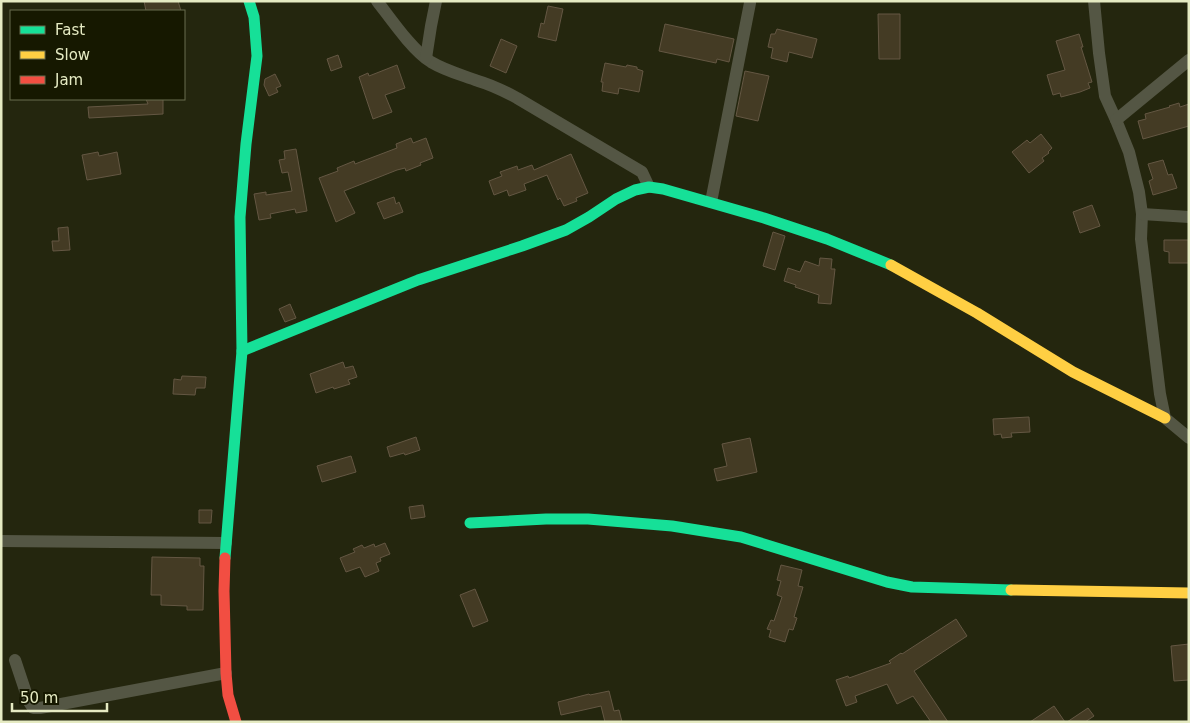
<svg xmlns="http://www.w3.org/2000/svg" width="1190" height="723" viewBox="0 0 1190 723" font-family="'DejaVu Sans',sans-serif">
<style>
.building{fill:#443b24;stroke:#645743}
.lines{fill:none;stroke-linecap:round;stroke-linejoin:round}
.street{stroke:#545644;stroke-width:12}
.fast{stroke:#16e098;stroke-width:11}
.slow{stroke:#ffcf43;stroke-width:11}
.jam{stroke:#f24e42;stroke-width:11}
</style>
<rect width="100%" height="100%" fill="#24260e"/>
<g class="building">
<polygon points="144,1 178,1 181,11 146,11"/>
<polygon points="548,6 563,9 556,41 538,37 541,23 544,24"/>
<polygon points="878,14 900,14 900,59 879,59"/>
<polygon points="665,24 734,39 729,62 717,59 716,63 659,51"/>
<polygon points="777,29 817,39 812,58 789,52 787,62 771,58 773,48 768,47 771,34 775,34"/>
<polygon points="1079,34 1083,47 1081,47 1092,82 1088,83 1090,88 1080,92 1061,97 1060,93 1053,95 1047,75 1065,70 1056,41"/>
<polygon points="501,39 517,46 506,73 490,66"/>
<polygon points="338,55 342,67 331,71 327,59"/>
<polygon points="605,63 626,67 627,65 637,67 637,69 643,71 639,92 619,88 618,94 602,91 603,82 601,82"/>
<polygon points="397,65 405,88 385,95 392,112 373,119 359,77 368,73 369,76"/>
<polygon points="745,71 769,76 758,121 736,116"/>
<polygon points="275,74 281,86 276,88 278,92 269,96 264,85 265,79"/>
<polygon points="146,99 163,99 163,114 89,118 88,107 148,104"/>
<polygon points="1179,103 1180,107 1189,104 1189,126 1143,139 1138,121 1146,119 1145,114 1170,107 1169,106"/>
<polygon points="1041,134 1052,148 1048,152 1049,153 1042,158 1044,161 1029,173 1012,152 1027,140 1030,143"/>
<polygon points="411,138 413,143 426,138 433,158 420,163 421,165 406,171 405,168 397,170 344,191 355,213 336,222 319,178 338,171 337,168 354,161 355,164 397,148 396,144"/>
<polygon points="296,149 307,211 296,213 295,209 270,214 271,218 259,220 254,194 266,192 266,195 292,191 288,172 282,173 279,160 285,159 284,151"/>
<polygon points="98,152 99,156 117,152 121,174 87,180 82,155"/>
<polygon points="571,154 588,193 576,198 577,201 564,206 560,198 558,200 547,175 524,184 526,190 509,196 507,190 494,195 489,181 502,176 500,172 517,166 518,170 532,165 534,170"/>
<polygon points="1163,160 1168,175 1172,174 1177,188 1153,195 1149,181 1153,179 1148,164"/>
<polygon points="394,197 396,204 399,202 403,212 384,219 377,203"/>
<polygon points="1092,205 1100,226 1080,233 1073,212"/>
<polygon points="68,227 70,250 53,251 52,241 59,241 58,228"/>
<polygon points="773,232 785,236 775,270 763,266"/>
<polygon points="1164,240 1189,240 1189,263 1169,263 1169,252 1164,251"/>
<polygon points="820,258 832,259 831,269 835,269 831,304 818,303 819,295 795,287 796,285 784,281 788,268 800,272 805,261 819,266"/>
<polygon points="290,304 296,318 285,322 279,309"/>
<polygon points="343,362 345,368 353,366 357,377 348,380 350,384 334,389 333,387 316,393 310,374"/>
<polygon points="182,376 206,377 205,388 196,388 195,395 173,394 174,379 181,380"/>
<polygon points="1029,417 1030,432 1011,433 1012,437 1002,438 1001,434 994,435 993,419"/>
<polygon points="416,437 420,450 405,455 404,453 390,457 387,447"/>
<polygon points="750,438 757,472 717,481 714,469 727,466 722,444"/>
<polygon points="351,456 356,472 322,482 317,466"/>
<polygon points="423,505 425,517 411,519 409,507"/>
<polygon points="199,510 212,510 211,523 199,523"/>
<polygon points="385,543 390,554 380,558 381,561 376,563 379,571 365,577 360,567 346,572 340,558 355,552 353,549 362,545 364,548 374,544 375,547"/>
<polygon points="152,557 200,558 200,566 204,566 203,610 187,610 187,606 161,605 161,595 151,595"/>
<polygon points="781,565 802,570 798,586 803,587 794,617 797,618 793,630 789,629 785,642 769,637 771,630 767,629 771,620 774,621 782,597 777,595 781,581 777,580"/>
<polygon points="475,589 488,621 473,627 460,595"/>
<polygon points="956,619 967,636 914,671 948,722 931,722 913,696 897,704 887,684 855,696 857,702 846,706 836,680 848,676 849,678 891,663 889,661 901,653 902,654"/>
<polygon points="1189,644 1189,680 1174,681 1171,646"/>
<polygon points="609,691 614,711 619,710 622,722 605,722 601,706 561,715 558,702 589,694 590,695"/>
<polygon points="1054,706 1065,722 1030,722"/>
<polygon points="1088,708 1094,716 1085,722 1067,722"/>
</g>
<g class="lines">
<g class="street">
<path d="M377 1C391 19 412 50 431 62 446 71 462 75 478 81 492 85 504 91 517 98L642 172 649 187"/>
<polyline points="1094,1 1099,53 1105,96 1116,120 1129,152 1139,192 1142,214 1141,239 1160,394 1165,418 1189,438"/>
<polyline points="426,58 431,26 436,1"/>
<polyline points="1116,120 1189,60"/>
<polyline points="711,202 750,3"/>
<polyline points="1142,214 1189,217"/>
<polyline points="1,541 226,543"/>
<polyline points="15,660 29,702 33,708 40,708 226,673"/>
</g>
<g class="fast">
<polyline points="242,351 418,280 522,246 566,230 589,217 616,199 635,190 649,187 663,189 764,218 827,239 891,265"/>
<polyline points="470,523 546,519 588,519 672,526 741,537 887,582 912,587 1011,590"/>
<polyline points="225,558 242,351 240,217 246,144 257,56 254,17 249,1"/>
</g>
<g class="slow">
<polyline points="891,265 977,313 1073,372 1165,418"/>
<polyline points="1011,590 1189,593"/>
</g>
<polyline class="jam" points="225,558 224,591 226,673 228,695 236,722"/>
</g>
<rect width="1190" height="723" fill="none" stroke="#e5eac2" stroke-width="5"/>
<rect x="10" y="10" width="175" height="90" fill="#161800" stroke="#696c4e"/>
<rect x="20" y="26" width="25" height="8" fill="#16e098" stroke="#696c4e"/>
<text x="55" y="35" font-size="15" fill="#e5eac2">Fast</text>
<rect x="20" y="51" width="25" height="8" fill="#ffcf43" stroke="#696c4e"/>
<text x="55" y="60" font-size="15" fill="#e5eac2">Slow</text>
<rect x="20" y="76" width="25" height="8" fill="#f24e42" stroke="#696c4e"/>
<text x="55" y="85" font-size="15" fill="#e5eac2">Jam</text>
<path d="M12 703v8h95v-8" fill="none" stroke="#e5eac2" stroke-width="2.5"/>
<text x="20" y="703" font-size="15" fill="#e5eac2" stroke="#161800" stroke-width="4" paint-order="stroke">50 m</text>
</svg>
